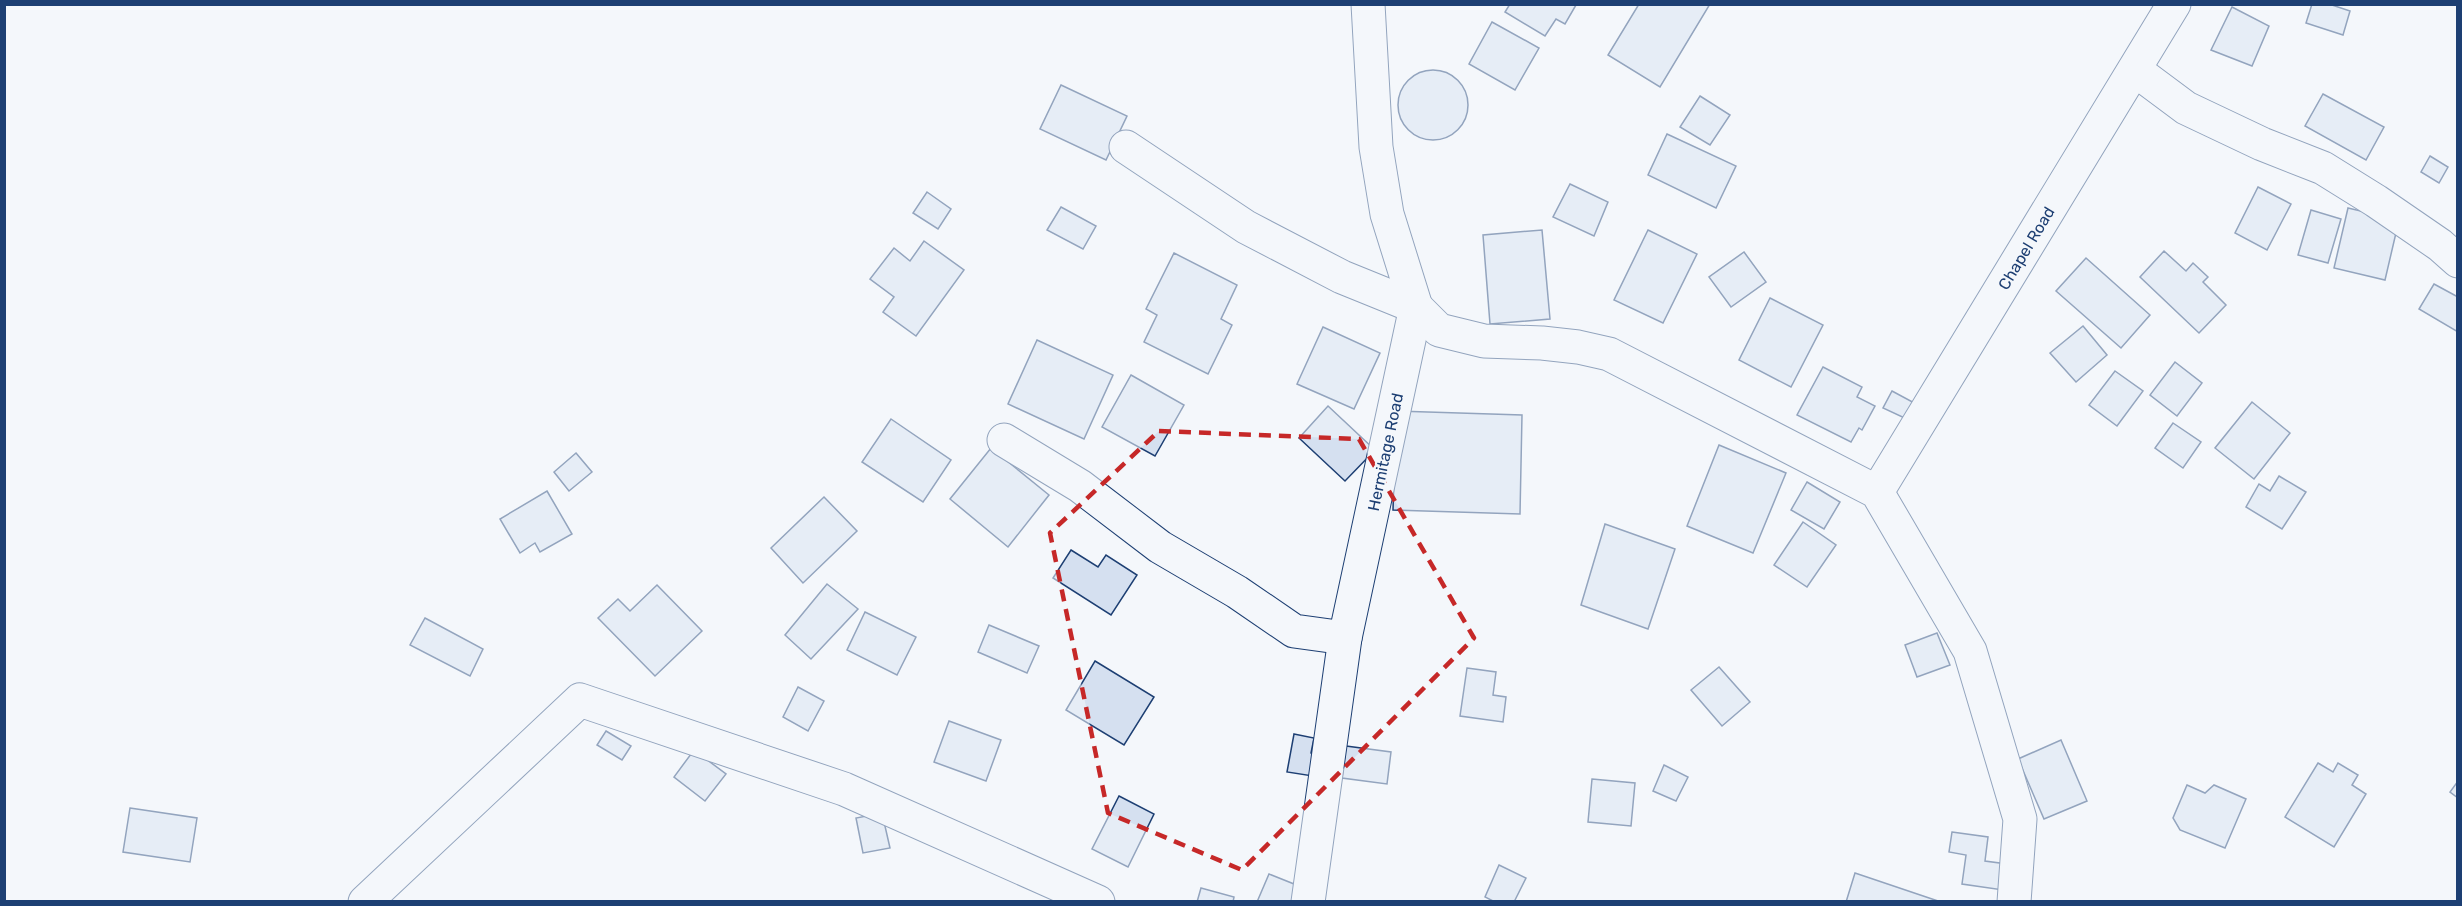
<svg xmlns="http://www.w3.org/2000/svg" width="2462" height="906" viewBox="0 0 2462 906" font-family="Rubik,sans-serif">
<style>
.building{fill:#d5e0f0;stroke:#1d3f73;stroke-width:1.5}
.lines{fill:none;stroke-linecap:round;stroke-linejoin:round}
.minor-casing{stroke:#1d3f73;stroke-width:35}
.minor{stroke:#f4f7fb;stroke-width:33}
.marked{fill:none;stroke:#c62828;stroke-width:4.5;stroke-dasharray:12 8;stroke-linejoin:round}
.labels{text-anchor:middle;stroke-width:4.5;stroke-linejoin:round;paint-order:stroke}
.street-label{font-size:16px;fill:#1d3f73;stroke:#f4f7fb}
</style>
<rect width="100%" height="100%" fill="#f4f7fb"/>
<g class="building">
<polygon points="1510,4 1576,4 1576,5 1565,24 1556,19 1545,36 1505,12"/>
<polygon points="1639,4 1710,4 1660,87 1608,55"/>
<polygon points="2312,4 2329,4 2350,11 2343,35 2306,23"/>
<polygon points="2232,7 2269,26 2252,66 2211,50"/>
<polygon points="1492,22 1539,48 1515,90 1469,64"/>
<circle cx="1433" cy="105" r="35"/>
<polygon points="1061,85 1127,116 1106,160 1040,129"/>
<polygon points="2323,94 2384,127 2366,160 2305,126"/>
<polygon points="1700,96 1730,115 1710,145 1680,127"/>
<polygon points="1667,134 1736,166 1716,208 1648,175"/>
<polygon points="2430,156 2448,167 2439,183 2421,172"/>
<polygon points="1570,184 1608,202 1594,236 1553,217"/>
<polygon points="2258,187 2291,204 2267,250 2235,233"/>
<polygon points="927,192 951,209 938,229 913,213"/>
<polygon points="1061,207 1096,226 1083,249 1047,230"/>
<polygon points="2348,208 2399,220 2385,280 2334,268"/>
<polygon points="2311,210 2341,219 2328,263 2298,255"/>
<polygon points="1542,230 1550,319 1490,324 1483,235"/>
<polygon points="1648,230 1697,254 1663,323 1614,300"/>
<polygon points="924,241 964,270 916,336 883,312 894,297 870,279 894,248 910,261"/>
<polygon points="2164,251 2186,271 2193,263 2208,277 2203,282 2226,305 2199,333 2140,277"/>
<polygon points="1744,252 1766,282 1731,307 1709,277"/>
<polygon points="1174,253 1237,285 1221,319 1232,325 1208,374 1144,342 1157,315 1146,309"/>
<polygon points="2086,258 2150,315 2121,348 2056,291"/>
<polygon points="2434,284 2458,297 2458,332 2419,309"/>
<polygon points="1770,298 1823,325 1791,387 1739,360"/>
<polygon points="2083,326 2107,355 2076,382 2050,353"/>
<polygon points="1323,327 1380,353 1354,409 1297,384"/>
<polygon points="1037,340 1113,375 1084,439 1008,404"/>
<polygon points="2175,362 2202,383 2177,416 2150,395"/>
<polygon points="1823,367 1862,387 1857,397 1875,406 1862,430 1859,428 1851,442 1797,415"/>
<polygon points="2115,371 2143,391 2117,426 2089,405"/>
<polygon points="1131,375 1184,405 1155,456 1102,427"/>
<polygon points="1892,391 1920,406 1911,421 1883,408"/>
<polygon points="2252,402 2290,433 2254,479 2215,448"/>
<polygon points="1328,406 1375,450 1345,481 1299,438"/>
<polygon points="1396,411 1522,415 1520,514 1393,510"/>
<polygon points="891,419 951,460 923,502 862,462"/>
<polygon points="2173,423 2201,442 2183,468 2155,448"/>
<polygon points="1719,445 1786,473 1753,553 1687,526"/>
<polygon points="991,448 1049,495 1008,547 950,499"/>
<polygon points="576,453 592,472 569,491 554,472"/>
<polygon points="2279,476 2306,492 2282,529 2246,507 2259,484 2270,491"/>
<polygon points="1807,482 1840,502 1824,529 1791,510"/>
<polygon points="547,491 572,534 540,552 535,543 520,553 500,519"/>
<polygon points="824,497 857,531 803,583 771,548"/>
<polygon points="1803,522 1836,545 1807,587 1774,565"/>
<polygon points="1605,524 1675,549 1648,629 1581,605"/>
<polygon points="1071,550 1098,567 1106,555 1137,575 1111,615 1053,578"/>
<polygon points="827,584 858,609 811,659 785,635"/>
<polygon points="657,585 702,631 655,676 598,618 618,599 630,611"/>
<polygon points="865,612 916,637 897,675 847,650"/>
<polygon points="425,618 483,649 470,676 410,645"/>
<polygon points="989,625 1039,646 1027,673 978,652"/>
<polygon points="1937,633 1950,665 1917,677 1905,645"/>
<polygon points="1095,661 1154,697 1124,745 1066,710"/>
<polygon points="1719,667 1750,702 1722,726 1691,690"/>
<polygon points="1467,668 1496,672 1493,695 1506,697 1503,722 1460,716"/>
<polygon points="798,687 824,701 808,731 783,717"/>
<polygon points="949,721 1001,740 986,781 934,762"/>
<polygon points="606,731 631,746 622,760 597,745"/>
<polygon points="1294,734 1314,738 1311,753 1323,756 1319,777 1287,772"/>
<polygon points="2061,740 2087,801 2044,819 2018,759"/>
<polygon points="1346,746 1391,752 1387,784 1342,778"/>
<polygon points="694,750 726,774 705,801 674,777"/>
<polygon points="2318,763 2333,772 2338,763 2358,775 2352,785 2366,794 2334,847 2285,817"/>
<polygon points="1664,765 1688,777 1676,801 1653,791"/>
<polygon points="1592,779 1635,783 1631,826 1588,822"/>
<polygon points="2458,781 2458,798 2450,792"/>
<polygon points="2187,785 2205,793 2214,785 2246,799 2225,848 2180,830 2173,818"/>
<polygon points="1119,796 1154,814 1128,867 1092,849"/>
<polygon points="130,808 197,818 190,862 123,852"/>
<polygon points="882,813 890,848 863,853 856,818"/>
<polygon points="1952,832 1988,837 1985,861 2007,864 2003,890 1962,884 1966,855 1949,852"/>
<polygon points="1499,865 1526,878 1514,902 1495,902 1485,897"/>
<polygon points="1855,873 1941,902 1846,902"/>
<polygon points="1269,874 1304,888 1298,902 1257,902"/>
<polygon points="1201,888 1234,897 1233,902 1197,902"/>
</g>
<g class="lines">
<defs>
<g id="minor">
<polyline points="2135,70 2186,108 2262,144 2323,168 2376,201 2440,245 2458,261"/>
<polyline points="1126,147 1246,227 1342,277 1416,307 1439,330 1484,341 1542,343 1578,347 1609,354 1877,492 1970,651 2020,819 2014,902"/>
<polyline points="1004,440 1080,486 1160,547 1237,592 1294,631 1345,638"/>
<polyline points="1877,492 2174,4"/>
<polyline points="365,902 580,700 844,789 1098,902"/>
<polyline points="1308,902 1345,638 1416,307 1387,214 1376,147 1368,4"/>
</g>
</defs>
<use href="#minor" class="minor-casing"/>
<use href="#minor" class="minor"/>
</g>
<path d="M0 0H2462V906H0ZM1159 431 1359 439 1474 638 1242 870 1108 813 1050 533Z" fill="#f4f7fb" fill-opacity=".55" fill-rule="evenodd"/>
<path class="marked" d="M1159 431 1359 439 1474 638 1242 870 1108 813 1050 533Z"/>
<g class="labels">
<g class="street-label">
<text transform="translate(2026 248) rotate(-59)" y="6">Chapel Road</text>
<text transform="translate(1385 452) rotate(-78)" y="6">Hermitage Road</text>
</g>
</g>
<rect width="2462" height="906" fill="none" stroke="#1d3f73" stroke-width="12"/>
</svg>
